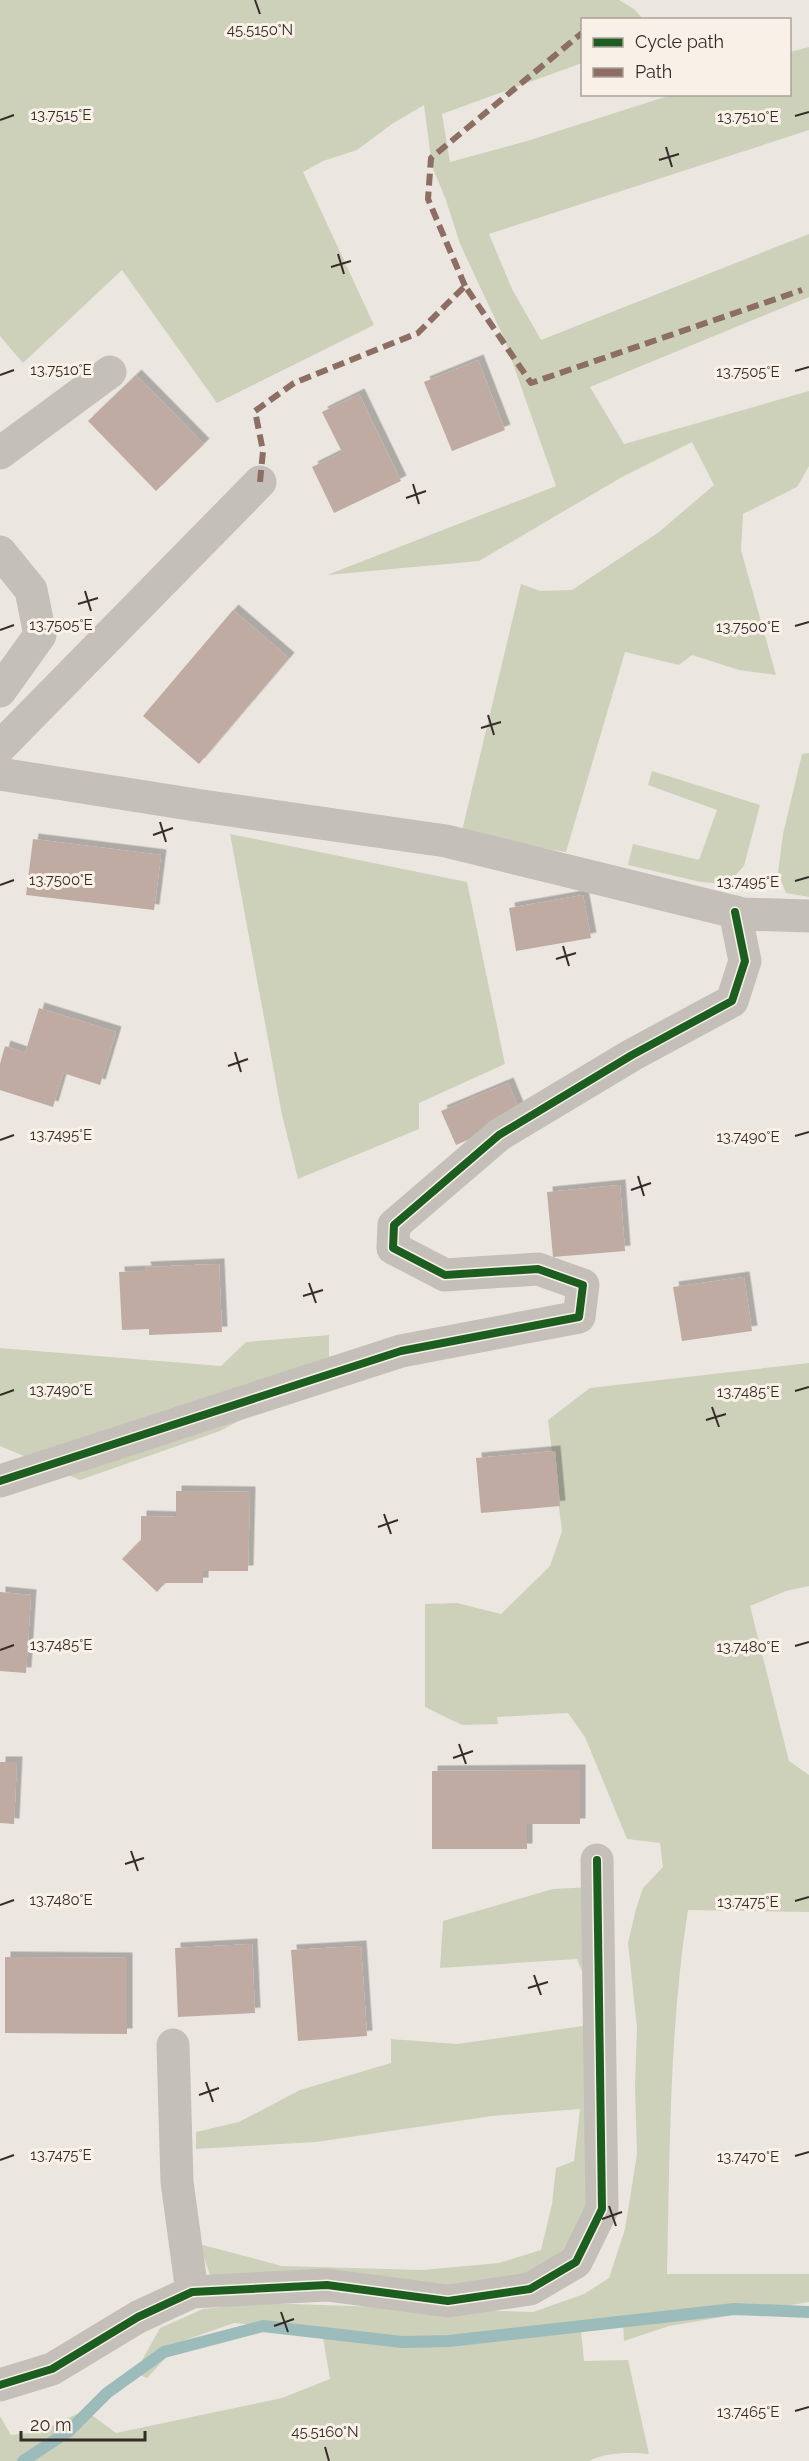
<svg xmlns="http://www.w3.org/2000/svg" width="809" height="2461" viewBox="0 0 809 2461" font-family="Raleway,sans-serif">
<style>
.green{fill:#cdd1ba}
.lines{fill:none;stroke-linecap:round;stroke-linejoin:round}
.stream{stroke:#9cbcbc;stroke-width:12}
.building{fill:#bfaba2;filter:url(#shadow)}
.minor{stroke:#c5bfb9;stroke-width:33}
.quiet{stroke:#8d6e63;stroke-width:6;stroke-dasharray:12 6;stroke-linecap:butt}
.cycleway-casing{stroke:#f9f1e7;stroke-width:11}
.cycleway{stroke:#1b5e20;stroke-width:8}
.ticks{fill:none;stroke:#352c27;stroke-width:2}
.ticks-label{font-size:15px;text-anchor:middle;fill:#352c27;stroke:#f9f1e7;stroke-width:6;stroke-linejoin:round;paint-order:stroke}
</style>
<defs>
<filter id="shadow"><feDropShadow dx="5.5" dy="-5.5" stdDeviation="0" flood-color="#0004"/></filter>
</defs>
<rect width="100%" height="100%" fill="#ece6e0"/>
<g class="green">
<polygon points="0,0 619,0 634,9 643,19 582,20 582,63 442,114 450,162 527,141 671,95 790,94 790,52 809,47 809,130 489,234 512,289 541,340 809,234 809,297 590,387 624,444 809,391 809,466 797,487 743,514 741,550 776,675 739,670 692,655 679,665 625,652 566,852 461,835 521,584 540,591 572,590 659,532 714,485 692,442 622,477 479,561 327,575 556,486 504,338 460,244 446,200 432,166 424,105 392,124 357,150 323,161 303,172 374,325 217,403 122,270 23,363 0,336"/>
<polygon points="809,753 809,897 786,893 778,873 783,834 802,754"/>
<polygon points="652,771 760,805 744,866 727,884 701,882 628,865 633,844 699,860 717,810 648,785"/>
<polygon points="230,834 467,882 505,1064 419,1103 419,1129 298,1179 282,1115"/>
<polygon points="329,1335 329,1373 220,1431 80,1480 0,1446 0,1348 221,1366 246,1342"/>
<path d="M809 1363V1586L786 1591 750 1606 789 1761 809 1775V1912L688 1910C669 2030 670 2153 667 2274H809V2302L669 2326 624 2341 623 2324 581 2330 584 2361 628 2360 649 2454C630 2452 606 2452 589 2461H0V2416L11 2435 39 2432 85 2410 116 2433 282 2398 330 2379 322 2332 234 2323 180 2342 147 2378 135 2373 160 2328 203 2309 262 2303 533 2312 584 2294 609 2278 625 2229 637 2154 635 2087 637 2028 628 1943 636 1909 643 1888 663 1867 660 1843 627 1839 585 1737 568 1713 497 1717 498 1724 462 1725 425 1707V1604L457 1603 501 1614 550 1566 562 1531 548 1420 590 1388Z"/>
<polygon points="593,1887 600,2218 520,2294 210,2275 199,2244 282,2266 422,2270 499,2263 541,2250 552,2204 556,2168 574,2161 580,2109 492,2116 316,2142 196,2149 196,2132 239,2122 300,2090 391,2063 391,2039 457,2044 590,2025 593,1999 577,1959 440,1968 443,1921 553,1889"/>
</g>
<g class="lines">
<polyline class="stream" points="23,2461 69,2431 107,2393 164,2352 263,2326 402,2342 449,2341 734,2309 809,2312"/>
</g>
<g class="building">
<polygon points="478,360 505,430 452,451 424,382"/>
<polygon points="136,375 204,444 156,491 88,421"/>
<polygon points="359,394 401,481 334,513 312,467 342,452 322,412"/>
<polygon points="233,610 289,658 199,764 143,716"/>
<polygon points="33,839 161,855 154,910 26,895"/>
<polygon points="583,895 591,938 516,951 509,908"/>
<polygon points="39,1008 116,1032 100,1085 63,1073 53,1107 0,1090 0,1064 5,1046 25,1053"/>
<polygon points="508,1083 522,1117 456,1145 441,1111"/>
<polygon points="620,1185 625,1251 553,1257 547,1192"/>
<polygon points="219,1264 222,1332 149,1335 149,1329 122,1330 119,1272 146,1271 145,1267"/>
<polygon points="744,1277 752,1331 682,1341 673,1287"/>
<polygon points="555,1451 560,1506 481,1513 476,1458"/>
<polygon points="176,1491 250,1492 248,1571 203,1571 203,1583 165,1583 157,1592 122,1559 141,1540 141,1516 176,1517"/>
<polygon points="0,1592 31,1595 26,1673 0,1671"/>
<polygon points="0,1762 17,1762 14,1824 0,1823"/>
<polygon points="580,1770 580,1824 527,1824 527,1849 432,1849 432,1771"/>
<polygon points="252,1944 255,2013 178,2017 175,1948"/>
<polygon points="361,1946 367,2036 298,2041 291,1950"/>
<polygon points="5,1957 127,1958 127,2034 5,2033"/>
</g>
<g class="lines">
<g class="minor">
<polyline points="0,453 110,372"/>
<polyline points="0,552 31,590 40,635 0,691"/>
<polyline points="0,747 260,482"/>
<polyline points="0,774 202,806 446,841 743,914 809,916"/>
<polyline points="0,1481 401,1351 579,1317 583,1285 538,1269 445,1275 393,1248 394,1225 499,1135 632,1055 732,1001 745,961 735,912"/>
<polyline points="173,2045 177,2182 192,2292"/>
<polyline points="0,2385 52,2369 138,2317 192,2292 327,2285 448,2301 530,2289 576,2262 602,2209 597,1860"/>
</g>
<g class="quiet">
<polyline points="465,286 428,199 431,158 582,33"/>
<polyline points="260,482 263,451 255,411 294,383 418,333 465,286 531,383 802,290"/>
</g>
<defs>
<g id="cycleway">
<polyline points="0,1481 401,1351 579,1317 583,1285 538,1269 445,1275 393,1248 394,1225 499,1135 632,1055 732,1001 745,961 735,912"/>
<polyline points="0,2385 52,2369 138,2317 192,2292 327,2285 448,2301 530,2289 576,2262 602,2209 597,1860"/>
</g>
</defs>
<use href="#cycleway" class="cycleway-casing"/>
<use href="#cycleway" class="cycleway"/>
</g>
<path class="ticks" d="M255 0 260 14M795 116 809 112M0 120 14 115M666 147 672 167M659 160 679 154M338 254 344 274M331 267 351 261M795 371 809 367M0 375 14 370M413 484 419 504M406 498 426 491M85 591 91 611M78 604 98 598M795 626 809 622M0 630 14 625M488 715 494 735M481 728 501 722M160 822 166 842M153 835 173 828M795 881 809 877M0 885 14 880M563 946 569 966M556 959 576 953M235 1052 241 1072M228 1066 248 1059M795 1136 809 1132M0 1140 14 1135M638 1176 644 1196M631 1190 651 1183M309 1283 316 1303M303 1296 323 1290M795 1391 809 1387M0 1395 14 1390M712 1407 719 1427M706 1420 726 1414M384 1514 391 1534M378 1527 398 1520M795 1646 809 1642M0 1650 14 1645M459 1744 466 1764M453 1758 473 1751M131 1851 138 1871M125 1864 144 1858M795 1901 809 1897M0 1905 14 1900M534 1975 541 1995M528 1988 548 1982M206 2082 213 2102M199 2095 219 2088M795 2156 809 2152M0 2160 14 2155M609 2206 616 2226M602 2219 622 2212M281 2312 288 2332M274 2326 294 2319M795 2411 809 2407M325 2447 329 2461"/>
<g class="ticks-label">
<text x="260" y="35">45.5150°N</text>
<text x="61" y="120">13.7515°E</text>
<text x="748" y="122">13.7510°E</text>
<text x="61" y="375">13.7510°E</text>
<text x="748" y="377">13.7505°E</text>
<text x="61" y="630">13.7505°E</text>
<text x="748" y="632">13.7500°E</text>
<text x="61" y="885">13.7500°E</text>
<text x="748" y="887">13.7495°E</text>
<text x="61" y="1140">13.7495°E</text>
<text x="748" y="1142">13.7490°E</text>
<text x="61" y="1395">13.7490°E</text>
<text x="748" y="1397">13.7485°E</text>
<text x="61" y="1650">13.7485°E</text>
<text x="748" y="1652">13.7480°E</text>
<text x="61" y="1905">13.7480°E</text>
<text x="748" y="1907">13.7475°E</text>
<text x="61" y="2160">13.7475°E</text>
<text x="748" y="2162">13.7470°E</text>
<text x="748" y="2417">13.7465°E</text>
<text x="325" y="2437">45.5160°N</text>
</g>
<rect x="581" y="18" width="210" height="78" fill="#f9f1e7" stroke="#aba29a" stroke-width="1.5"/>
<rect x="593" y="38" width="30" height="9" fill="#1b5e20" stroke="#aba29a" stroke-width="1.5"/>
<text x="635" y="48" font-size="18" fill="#352c27">Cycle path</text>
<rect x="593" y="68" width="30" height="9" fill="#8d6e63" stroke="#aba29a" stroke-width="1.5"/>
<text x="635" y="78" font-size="18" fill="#352c27">Path</text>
<path d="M21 2431v9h124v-9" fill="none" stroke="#352c27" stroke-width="3"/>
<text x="30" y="2431" font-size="18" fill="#352c27" stroke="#f9f1e7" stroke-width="4.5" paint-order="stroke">20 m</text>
</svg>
